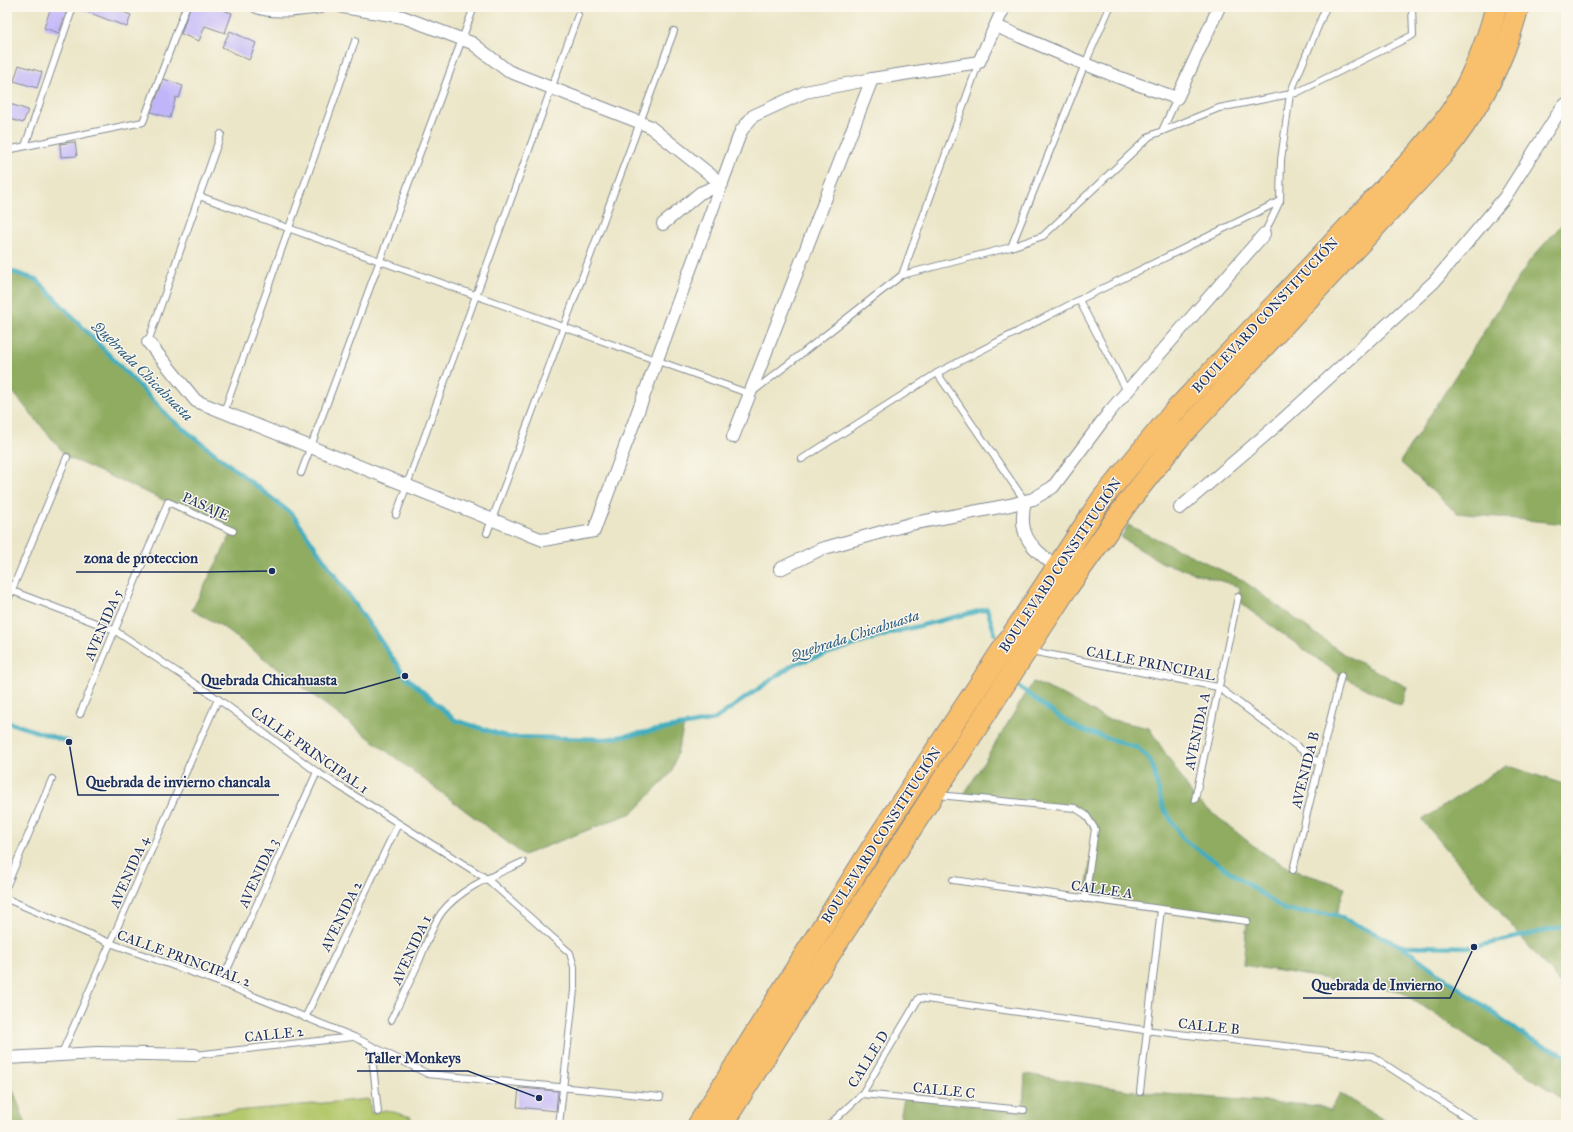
<svg xmlns="http://www.w3.org/2000/svg" width="1573" height="1132" viewBox="0 0 1573 1132" font-family="'IM FELL Great Primer',serif">
<style>
.green{fill:#b4c86c;stroke:#687c65}
.forest{fill:#8fac60;stroke:#556e5f}
.lines{fill:none;stroke-linecap:round;stroke-linejoin:round}
.stream{stroke:#41adbf;stroke-width:4.5}
.building{fill:#c0b4fa}
.service-casing{stroke:#838a93;stroke-width:8}
.minor-casing{stroke:#838a93;stroke-width:14}
.trunk-casing{stroke:#838a93;stroke-width:23}
.service{stroke:#fff;stroke-width:6}
.minor{stroke:#fff;stroke-width:12}
.trunk{stroke:#f8bf6c;stroke-width:21}
.labels{text-anchor:middle;stroke-width:3;stroke-linejoin:round;paint-order:stroke}
.street-label{font-size:14px;fill:#1b2f5e;stroke:#fbf7ec}
.water-label{font-size:15px;font-style:italic;fill:#285b80;stroke:#fbf7ec}
.leader{fill:none;stroke:#1b2f5e;stroke-width:1.5}
.callout-dot{fill:#1b2f5e;stroke:#fbf7ec;stroke-width:1.5}
.callout-label{font-size:15px;text-anchor:middle;font-weight:bold;fill:#1b2f5e;stroke:#fbf7ec;stroke-width:3;stroke-linejoin:round;paint-order:stroke}
</style>
<rect width="100%" height="100%" fill="#fbf7ec"/>
<filter id="ink" filterUnits="userSpaceOnUse"><feTurbulence type="fractalNoise" baseFrequency=".025" numOctaves="2"/><feDisplacementMap in="SourceGraphic" scale="8" xChannelSelector="R" yChannelSelector="G"/><feConvolveMatrix kernelMatrix="1 2 1 2 8 2 1 2 1" color-interpolation-filters="sRGB"/></filter>
<filter id="wash" filterUnits="userSpaceOnUse"><feTurbulence type="fractalNoise" baseFrequency=".012" numOctaves="4" result="noise"/><feDisplacementMap in="SourceGraphic" scale="16" xChannelSelector="R" yChannelSelector="G"/><feGaussianBlur stdDeviation="0.9" result="paint"/><feColorMatrix in="noise" values="0 0 0 0 0 0 0 0 0 0 0 0 0 0 0 0 0 1.4 0 .05"/><feComposite in="paint" operator="in"/></filter>
<g filter="url(#wash)">
<rect width="100%" height="100%" fill="#ebe6c8"/>
<polygon class="green" points="369,1099 371,1113 386,1110 411,1117 411,1125 179,1125 179,1116"/>
<g class="forest">
<polygon points="1566,220 1566,524 1457,513 1400,462 1530,260"/>
<polygon points="7,270 37,280 171,419 293,515 405,676 455,720 508,737 607,739 684,726 672,772 634,812 524,855 220,625 192,610 233,531 67,457 7,385"/>
<polygon points="1128,525 1242,580 1345,655 1407,687 1401,706 1341,676 1244,606 1238,597 1240,587 1163,563 1121,538"/>
<polygon points="1033,682 1066,696 1104,718 1149,728 1195,799 1260,851 1293,870 1345,887 1336,915 1401,946 1529,1039 1566,1056 1566,1101 1400,991 1243,965 1247,921 1085,899 1095,829 1086,815 1075,808 962,798"/>
<polygon points="1506,765 1566,785 1566,990 1422,820"/>
<polygon points="7,1073 26,1125 7,1125"/>
<polygon points="1025,1074 1140,1092 1320,1106 1330,1111 1340,1093 1392,1125 899,1125 904,1098 1023,1110"/>
</g>
<g class="lines">
<g class="stream">
<polyline points="7,270 37,280 171,419 293,515 405,676 455,720 508,737 607,739 714,720 794,664 895,632 987,609 995,634"/>
<polyline points="1012,681 1045,707 1079,729 1138,748 1151,761 1163,807 1183,839 1285,910 1336,915 1401,946 1529,1039 1566,1056"/>
<polyline points="7,722 69,742"/>
<polyline points="1401,946 1474,947 1566,926"/>
</g>
</g>
<g id="blocks">
<g class="building">
<polygon points="51,7 68,7 59,33 44,28"/>
<polygon points="77,7 109,7 131,15 127,27 77,8"/>
<polygon points="190,7 214,7 232,13 225,33 205,26 199,41 181,34"/>
<polygon points="230,31 256,43 249,60 222,47"/>
<polygon points="19,65 42,72 37,88 14,81"/>
<polygon points="164,79 183,86 179,98 176,97 170,118 151,112"/>
<polygon points="7,103 28,110 23,123 7,118"/>
<polygon points="75,142 77,156 61,157 60,144"/>
<polygon points="519,1088 558,1091 556,1111 517,1107"/>
</g>
</g>
</g>
<g filter="url(#ink)">
<use href="#blocks" fill-opacity="0" stroke="#838a93" stroke-width="1"/>
<g class="lines">
<defs>
<g id="service">
<polyline points="1162,131 1177,98"/>
<polyline points="25,146 73,7"/>
<polyline points="7,150 143,122 186,7"/>
<polyline points="199,196 750,394 902,275 1011,247 1043,236 1150,136 1219,108 1296,93 1413,35 1412,7"/>
<polyline points="1264,234 1280,201 1281,160 1290,94 1326,7"/>
<polyline points="1011,247 1085,64 1110,7"/>
<polyline points="902,275 979,62"/>
<polyline points="1079,300 1127,391"/>
<polyline points="148,342 221,134"/>
<polyline points="937,373 1025,501"/>
<polyline points="224,412 355,41"/>
<polyline points="802,459 937,373 1079,300 1280,201"/>
<polyline points="301,473 474,7"/>
<polyline points="396,515 578,15"/>
<polyline points="487,533 674,31"/>
<polyline points="7,589 114,630 218,699 317,772 487,879 570,953 574,967 574,990 559,1125"/>
<polyline points="7,602 67,457"/>
<polyline points="1031,651 1218,687 1319,763"/>
<polyline points="80,714 168,502 233,531"/>
<polyline points="938,795 1075,808 1086,815 1095,829 1085,899"/>
<polyline points="1195,799 1238,597"/>
<polyline points="1293,870 1341,676"/>
<polyline points="953,880 1247,921"/>
<polyline points="7,885 52,779"/>
<polyline points="7,899 110,943 221,983 354,1037 428,1074 660,1097"/>
<polyline points="221,983 317,772"/>
<polyline points="305,1018 398,824"/>
<path d="M391 1020C401 1000 411 980 420 959 426 944 433 924 442 912 462 887 495 875 523 862"/>
<polyline points="371,1046 378,1112"/>
<polyline points="61,1055 218,699"/>
<polyline points="195,1055 353,1037"/>
<polyline points="1140,1092 1161,909"/>
<polyline points="862,1094 1024,1110"/>
<polyline points="829,1125 862,1094 919,998 1144,1030 1372,1056 1478,1125"/>
</g>
<g id="minor">
<path d="M257 7C274 14 303 9 321 7"/>
<polyline points="343,7 403,17 472,43 508,71 649,126 722,184 700,193 663,224"/>
<path d="M996 26C1056 52 1115 78 1177 98L1219 7"/>
<polyline points="148,342 196,401 543,540 594,531 741,131 753,116 805,92 872,79 979,62 1004,7"/>
<polyline points="733,437 872,79"/>
<path d="M1025 501C1017 537 1031 546 1056 567"/>
<polyline points="1180,508 1277,425 1434,282 1505,197 1561,109 1566,104"/>
<polyline points="780,569 821,549 910,524 1010,505 1033,499 1053,487 1110,411 1264,234"/>
<polyline points="7,1058 97,1053 195,1055"/>
</g>
<g id="trunk">
<path d="M698 1125 880 835 1102 499 1173 413 1419 152C1427 142 1435 133 1443 123 1466 93 1487 45 1496 7"/>
<path d="M722 1125 815 977 1067 588 1128 502 1178 439 1442 155C1472 118 1495 79 1510 34 1513 25 1516 16 1518 7"/>
</g>
</defs>
<use href="#service" class="service-casing"/>
<use href="#minor" class="minor-casing"/>
<use href="#trunk" class="trunk-casing"/>
<use href="#service" class="service"/>
<use href="#minor" class="minor"/>
<use href="#trunk" class="trunk"/>
</g>
</g>
<g class="labels">
<g class="street-label">
<text transform="translate(1265 315) rotate(-47)" y="5">BOULEVARD CONSTITUCIÓN</text>
<text transform="translate(206 506) rotate(24)" y="5">PASAJE</text>
<text transform="translate(1060 565) rotate(-56)" y="5">BOULEVARD CONSTITUCIÓN</text>
<text transform="translate(103 625) rotate(-67)" y="5">AVENIDA 5</text>
<text transform="translate(1151 663) rotate(11)" y="5">CALLE PRINCIPAL</text>
<text transform="translate(1197 731) rotate(-78)" y="5">AVENIDA A</text>
<text transform="translate(310 750) rotate(35)" y="5">CALLE PRINCIPAL 1</text>
<text transform="translate(1305 770) rotate(-76)" y="5">AVENIDA B</text>
<text transform="translate(881 835) rotate(-57)" y="5">BOULEVARD CONSTITUCIÓN</text>
<text transform="translate(129 872) rotate(-66)" y="5">AVENIDA 4</text>
<text transform="translate(258 873) rotate(-65)" y="5">AVENIDA 3</text>
<text transform="translate(1102 889) rotate(8)" y="5">CALLE A</text>
<text transform="translate(341 916) rotate(-64)" y="5">AVENIDA 2</text>
<text transform="translate(411 950) rotate(-65)" y="5">AVENIDA 1</text>
<text transform="translate(184 958) rotate(20)" y="5">CALLE PRINCIPAL 2</text>
<text transform="translate(1209 1026) rotate(6)" y="5">CALLE B</text>
<text transform="translate(274 1034) rotate(-6)" y="5">CALLE 2</text>
<text transform="translate(868 1059) rotate(-58)" y="5">CALLE D</text>
<text transform="translate(944 1090) rotate(6)" y="5">CALLE C</text>
</g>
<g class="water-label">
<text transform="translate(143 371) rotate(45)" y="5">Quebrada Chicahuasta</text>
<text transform="translate(855 635) rotate(-18)" y="5">Quebrada Chicahuasta</text>
</g>
</g>
<path class="leader" d="M272 571L206 572H76M405 676L345 693H193M69 742L78 795H279M1474 947L1450 998H1303M539 1098L468 1071H357"/>
<g class="callout-dot">
<circle cx="272" cy="571" r="4"/>
<circle cx="405" cy="676" r="4"/>
<circle cx="69" cy="742" r="4"/>
<circle cx="1474" cy="947" r="4"/>
<circle cx="539" cy="1098" r="4"/>
</g>
<g class="callout-label">
<text x="141" y="563">zona de proteccion</text>
<text x="269" y="685">Quebrada Chicahuasta</text>
<text x="178" y="787">Quebrada de invierno chancala</text>
<text x="1377" y="990">Quebrada de Invierno</text>
<text x="413" y="1063">Taller Monkeys</text>
</g>
<rect width="1573" height="1132" fill="none" stroke="#fbf7ec" stroke-width="24"/>
</svg>
